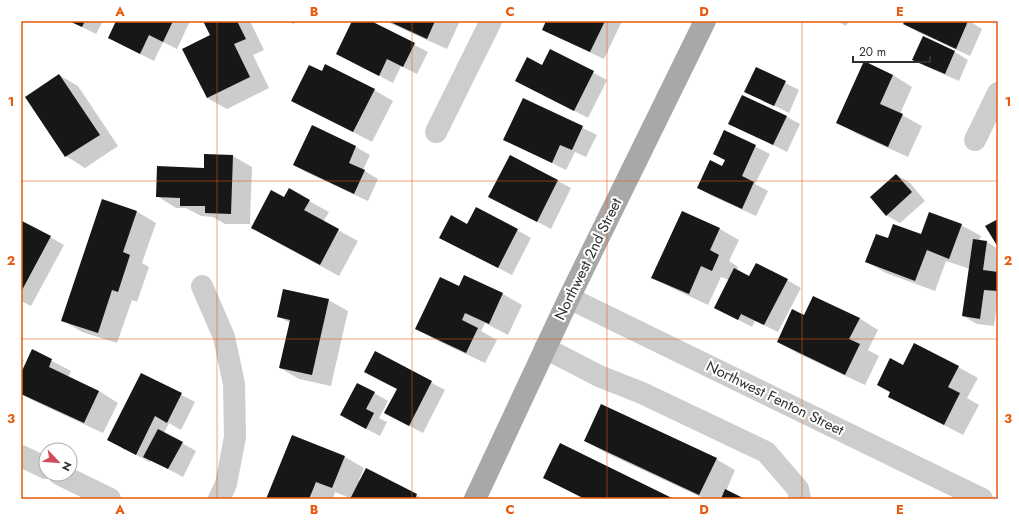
<svg xmlns="http://www.w3.org/2000/svg" width="1019" height="520" viewBox="0 0 1019 520" font-family="Jost,sans-serif">
<style>
.shadow{fill:#0003}
.building{fill:#171717}
.lines{fill:none;stroke-linecap:round;stroke-linejoin:round}
.minor{stroke:#cdcdcd;stroke-width:22}
.major{stroke:#a8a8a8;stroke-width:22}
.grid{fill:none;stroke:#e8590c;stroke-width:1;stroke-opacity:0.55}
.labels{text-anchor:middle;stroke-width:4;stroke-linejoin:round;paint-order:stroke}
.street-label{font-size:15px;fill:#303030;stroke:#fff}
.neatline{fill:none;stroke:#e8590c;stroke-width:1.5}
.grid-label{font-size:13px;text-anchor:middle;font-weight:bold;fill:#e8590c}
</style>
<rect width="100%" height="100%" fill="#fff"/>
<g class="shadow">
<polygon points="70,21 103,21 96,34"/>
<polygon points="117,21 190,21 177,49 163,42 154,61 109,38"/>
<polygon points="204,21 250,21 264,50 253,55 269,88 227,109 207,98 212,36"/>
<polygon points="287,21 296,21 294,24"/>
<polygon points="353,21 369,21 428,52 417,74 401,66 393,83 351,61"/>
<polygon points="385,21 460,21 447,49"/>
<polygon points="547,21 622,21 604,59 557,37 543,29"/>
<polygon points="837,21 849,21 846,26"/>
<polygon points="906,21 969,21 982,29 970,56 918,32 904,24"/>
<polygon points="551,50 607,80 588,118 530,88"/>
<polygon points="955,52 968,60 959,81 927,67 914,60"/>
<polygon points="864,62 893,75 912,87 900,114 922,126 908,157 857,134 837,122"/>
<polygon points="756,68 799,90 789,113 745,91"/>
<polygon points="59,75 78,86 118,146 85,168 66,156 27,97"/>
<polygon points="374,90 393,101 372,142 292,100"/>
<polygon points="743,96 787,117 800,124 787,152 730,123"/>
<polygon points="524,99 597,135 586,157 575,152 566,170 505,140"/>
<polygon points="312,127 356,147 370,155 363,170 378,179 368,201 308,173 294,165"/>
<polygon points="725,131 770,154 755,184 768,191 756,216 712,196 698,188 723,167 726,160"/>
<polygon points="205,155 233,156 252,167 250,224 225,224 213,217 201,216 186,208 176,208 157,196 205,169"/>
<polygon points="511,156 571,188 551,229 490,197"/>
<polygon points="897,175 910,183 925,201 900,223 886,215"/>
<polygon points="284,198 309,201 329,212 323,222 358,241 339,276 271,239"/>
<polygon points="136,211 156,223 142,263 149,267 137,302 132,300 117,343 82,332 62,320"/>
<polygon points="682,212 720,229 739,240 729,261 738,267 737,270 750,277 787,280 801,288 778,332 755,321 752,327 715,308 729,280 721,277 708,305 672,288 653,277"/>
<polygon points="961,225 981,236 979,241 987,242 998,249 997,273 998,273 998,297 994,326 977,324 963,316 970,269 946,261 935,291 886,273 867,262 888,240 921,235"/>
<polygon points="21,226 50,237 64,245 31,306 21,301"/>
<polygon points="517,230 531,238 512,275 454,245"/>
<polygon points="465,276 503,294 522,305 508,335 485,323 481,331 497,340 485,363 436,340 417,329 459,287"/>
<polygon points="328,300 348,311 331,386 299,379 280,368 290,323 278,316"/>
<polygon points="804,316 859,318 878,330 868,350 879,356 865,385 797,353 778,342"/>
<polygon points="33,351 71,371 68,377 99,391 118,403 103,433 34,401 21,394 21,376"/>
<polygon points="376,353 445,390 423,433 385,413 398,389 379,380"/>
<polygon points="21,358 24,360 21,367"/>
<polygon points="904,366 958,367 978,378 967,398 979,405 963,435 889,396 891,392 878,385"/>
<polygon points="141,374 195,402 181,430 169,423 164,433 196,451 183,477 151,460 150,462 122,448"/>
<polygon points="374,393 388,401 379,418 387,422 380,436 355,423"/>
<polygon points="293,436 345,457 364,468 359,480 361,481 366,470 424,499 352,499 335,492 333,499 267,499"/>
<polygon points="585,440 716,459 735,470 726,491 743,499 705,499 604,452"/>
<polygon points="544,478 672,499 584,499"/>
</g>
<g class="building">
<polygon points="69,21 85,21 82,27"/>
<polygon points="116,21 173,21 163,42 149,35 140,54 108,38"/>
<polygon points="203,21 237,21 246,39 234,44 250,77 207,98 182,49 210,35"/>
<polygon points="352,21 371,21 415,43 403,67 387,59 379,76 336,54"/>
<polygon points="388,21 435,21 427,39"/>
<polygon points="546,21 605,21 590,52 542,30"/>
<polygon points="905,21 968,21 956,49 903,24"/>
<polygon points="923,36 955,51 945,74 912,60"/>
<polygon points="550,49 594,71 574,111 515,81 527,57 542,65"/>
<polygon points="864,61 893,75 880,104 903,114 888,147 836,123"/>
<polygon points="325,64 375,89 353,132 291,101 309,65 322,71"/>
<polygon points="756,67 786,81 774,106 744,92"/>
<polygon points="59,74 100,135 65,157 25,97"/>
<polygon points="742,95 787,116 773,145 728,124"/>
<polygon points="523,98 583,126 572,150 560,145 552,163 503,140"/>
<polygon points="312,125 356,146 349,163 365,170 354,194 293,165"/>
<polygon points="724,130 756,145 742,176 754,182 742,209 697,188 710,160 722,166 725,160 713,154"/>
<polygon points="204,154 233,155 231,214 205,213 205,206 180,206 180,198 156,197 157,166 204,168"/>
<polygon points="510,155 558,180 537,222 488,197"/>
<polygon points="896,174 912,192 886,216 870,197"/>
<polygon points="289,188 310,200 304,210 339,229 320,265 251,228 271,190 284,197"/>
<polygon points="102,199 137,211 123,252 130,255 118,292 112,290 98,333 61,321"/>
<polygon points="476,207 518,229 498,268 439,238 451,215 467,224"/>
<polygon points="682,211 720,228 710,250 719,255 712,271 701,266 689,294 651,278"/>
<polygon points="929,212 962,224 949,259 927,250 915,281 865,262 876,234 888,238 893,224 921,234"/>
<polygon points="998,219 998,247 985,226"/>
<polygon points="22,221 51,236 21,292 21,224"/>
<polygon points="973,239 987,241 983,270 998,272 998,291 984,290 980,319 962,316"/>
<polygon points="756,263 788,279 764,325 741,314 738,320 714,308 734,268 749,276"/>
<polygon points="464,275 503,293 489,324 465,313 462,320 478,328 466,353 415,329 440,277 459,286"/>
<polygon points="283,289 329,299 312,375 279,368 290,320 277,317"/>
<polygon points="813,296 860,318 849,339 860,344 845,375 777,342 792,309 804,315"/>
<polygon points="914,343 959,366 948,387 960,393 944,425 888,397 890,392 877,385 890,358 903,365"/>
<polygon points="32,349 52,359 49,367 99,391 84,423 21,394 21,373"/>
<polygon points="375,351 432,381 409,426 384,413 397,389 364,372"/>
<polygon points="141,373 182,393 167,423 155,416 136,455 107,440"/>
<polygon points="357,383 375,392 366,409 374,413 366,429 340,415"/>
<polygon points="601,404 717,458 699,495 584,441"/>
<polygon points="158,429 183,442 168,469 143,457"/>
<polygon points="292,435 345,456 332,488 316,482 309,499 266,499"/>
<polygon points="560,443 674,499 585,499 543,478"/>
<polygon points="366,468 417,494 415,499 350,499"/>
<polygon points="725,489 745,499 721,499"/>
</g>
<g class="lines">
<g class="minor">
<polyline points="436,132 491,21"/>
<polyline points="975,140 998,93"/>
<polyline points="202,286 224,337 234,384 235,437 226,484 219,499"/>
<polyline points="569,298 982,499"/>
<polyline points="545,348 599,376 642,393 766,452 798,489 800,499"/>
<polyline points="21,456 46,468"/>
<polyline points="59,474 110,499"/>
</g>
<polyline class="major" points="475,499 569,298 705,21"/>
</g>
<path class="grid" d="M217 21V499M412 21V499M607 21V499M802 21V499M21 181H998M21 339H998"/>
<g class="labels">
<g class="street-label">
<text transform="translate(588 259) rotate(-64)" y="5">Northwest 2nd Street</text>
<text transform="translate(775 398) rotate(26)" y="5">Northwest Fenton Street</text>
</g>
</g>
<rect width="1019" height="520" fill="none" stroke="#ffffff" stroke-width="44"/>
<g transform="translate(58 462) rotate(116)"><circle r="19" fill="#ffffff" stroke="#acacac"/>
<path d="M0-3L7 15L0 10L-7 15Z" fill="#d04a59"/>
<text y="-6" font-size="11" font-weight="bold" text-anchor="middle" fill="#303030">N</text>
</g>
<path d="M853 56v6h77v-6" fill="none" stroke="#303030" stroke-width="2"/>
<text x="859" y="56" font-size="12" fill="#303030" stroke="#ffffff" stroke-width="3" paint-order="stroke">20 m</text>
<rect x="22" y="22" width="975" height="476" class="neatline"/>
<g class="grid-label">
<text x="120" y="16">A</text>
<text x="314" y="16">B</text>
<text x="510" y="16">C</text>
<text x="704" y="16">D</text>
<text x="900" y="16">E</text>
<text x="11" y="106">1</text>
<text x="1008" y="106">1</text>
<text x="11" y="265">2</text>
<text x="1008" y="265">2</text>
<text x="11" y="423">3</text>
<text x="1008" y="423">3</text>
<text x="120" y="514">A</text>
<text x="314" y="514">B</text>
<text x="510" y="514">C</text>
<text x="704" y="514">D</text>
<text x="900" y="514">E</text>
</g>
</svg>
